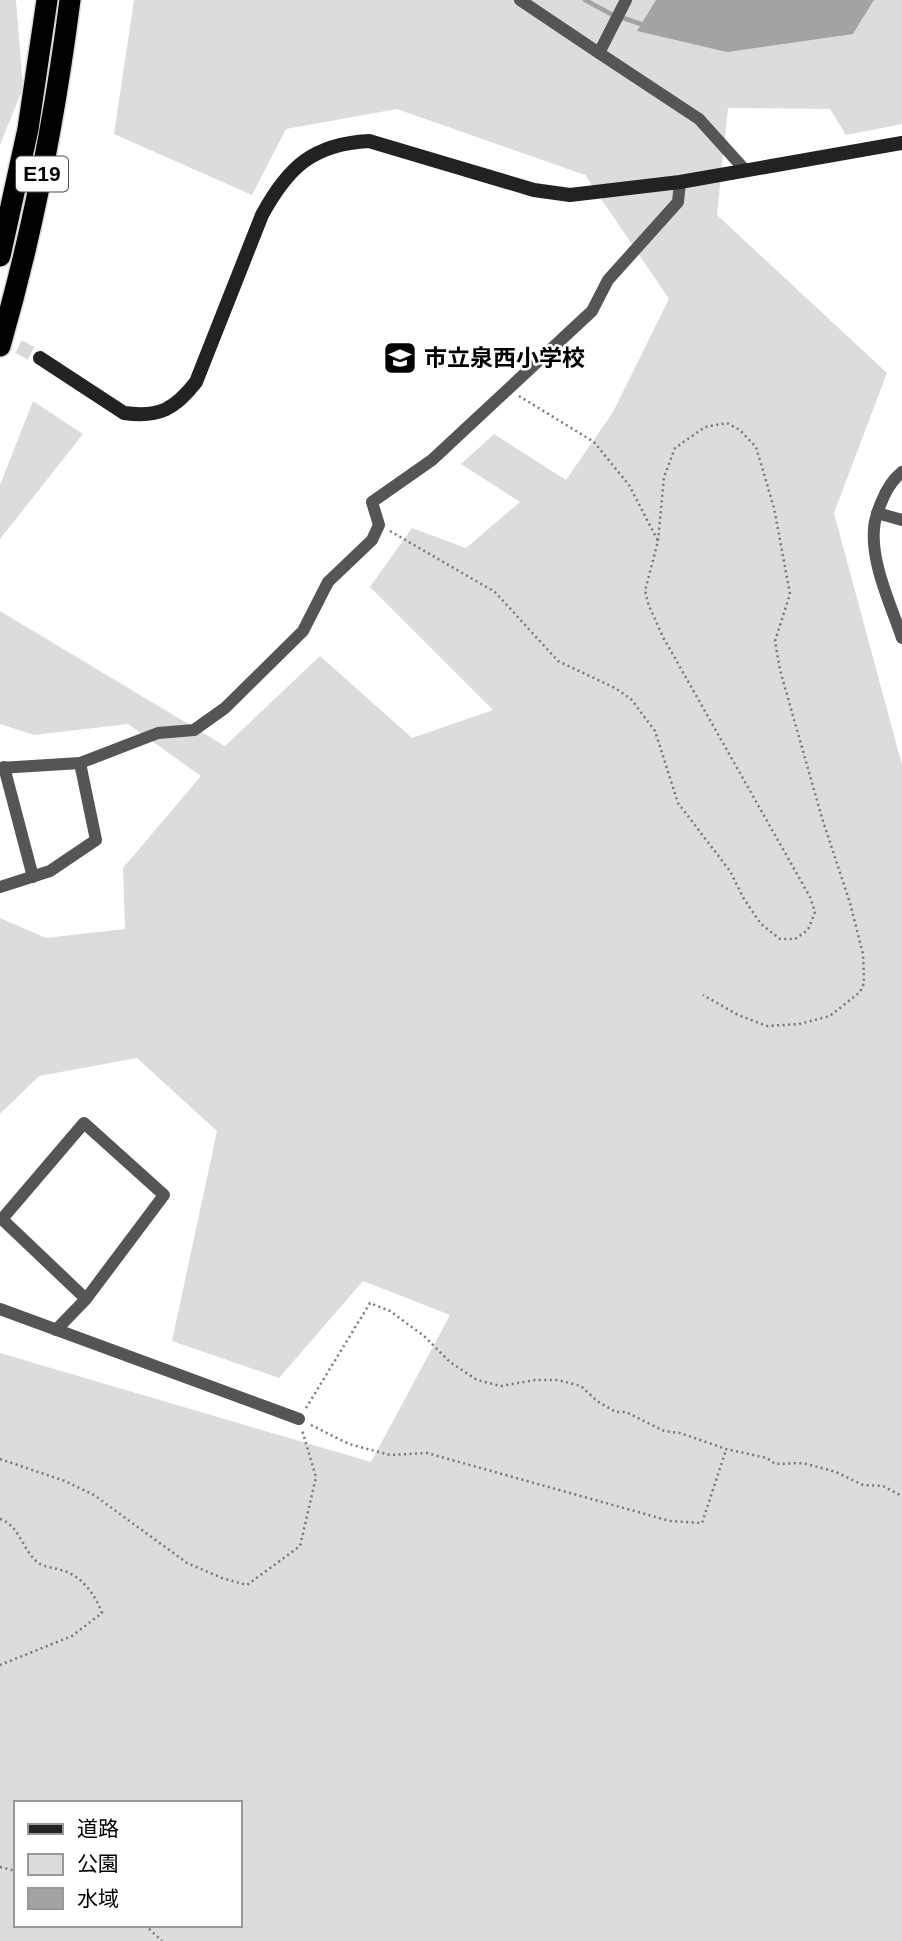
<svg xmlns="http://www.w3.org/2000/svg" width="902" height="1941" viewBox="0 0 902 1941" font-family="Arial,'Noto Sans JP',sans-serif">
<style>
.green{fill:#dcdcdc;fill-rule:evenodd}
.water{fill:#a3a3a3}
.lines{fill:none;stroke-linecap:round;stroke-linejoin:round}
.stream{stroke:#a3a3a3;stroke-width:4.5}
.secondary-tunnel{stroke:#d9d9d9;stroke-width:14;stroke-dasharray:14 7;stroke-linecap:butt}
.highway-casing{stroke:#dbdbdb;stroke-width:24}
.path{stroke:#777;stroke-width:2.5;stroke-dasharray:2 3.5;stroke-linecap:butt}
.street{stroke:#555;stroke-width:12}
.secondary{stroke:#222;stroke-width:14}
.highway{stroke:#000;stroke-width:21}
.labels{text-anchor:middle;stroke-width:5;stroke-linejoin:round;paint-order:stroke}
.shield{fill:#fff;stroke:#4c4c4c;stroke-width:2}
.shield-label{font-size:21px;font-weight:bold;fill:#000}
.poi-label{font-size:23px;font-weight:bold;fill:#000;stroke:#fff;text-anchor:start}
</style>
<rect width="100%" height="100%" fill="#fff"/>
<g class="green">
<polygon points="0,0 16,0 23,88 0,145"/>
<path d="M134 0H656L638 32 853 34 874 0H902V124L846 135 830 109 728 108 717 215 887 373 834 513 902 765V1941H0V1353L371 1462 450 1315 363 1281 279 1378 172 1341 217 1131 137 1058 39 1076 0 1114V918L46 938 125 929 123 868 201 776 128 724 34 735 0 724V611L225 746 320 656 412 738 493 710 370 587 412 528 466 548 520 502 461 464 494 434 566 480 613 412 669 299 585 175 397 109 286 129 252 195 114 134ZM16 1803H240V1925H16Z"/>
<polygon points="33,401 83,434 0,539 0,485"/>
</g>
<polygon class="water" points="656,0 874,0 853,34 727,52 637,31"/>
<g class="lines">
<polyline class="stream" points="585,0 611,14 641,24"/>
<polyline class="secondary-tunnel" points="0,337 40,358"/>
<defs>
<g id="highway">
<polyline points="0,256 28,129 47,0"/>
<path d="M0 346C33 232 55 117 70 0"/>
</g>
</defs>
<use href="#highway" class="highway-casing"/>
<g class="path">
<polyline points="519,396 594,442 629,485 658,541"/>
<polyline points="390,531 495,592 558,661 615,688 631,699 655,731 678,803 730,871 744,899 761,924 780,939 795,939 808,930 815,912 810,897 663,637 649,606 645,591 658,541 664,477 675,448 705,427 727,423 740,430 756,447 774,508 790,594 775,641 780,670 822,818 850,903 863,954 864,983 860,992 830,1016 799,1024 767,1026 738,1015 703,995"/>
<polyline points="306,1408 370,1303 390,1311 424,1336 450,1362 477,1380 501,1386 535,1380 558,1380 581,1386 597,1401 616,1412 626,1412 664,1431 680,1433 726,1449 767,1458 775,1464 803,1463 836,1472 863,1485 883,1486 902,1496"/>
<polyline points="311,1425 349,1444 390,1455 427,1453 670,1521 702,1523 726,1450"/>
<polyline points="0,1459 65,1481 94,1495 187,1563 222,1578 247,1585 300,1546 316,1477 302,1430"/>
<path d="M0 1519C21 1526 22 1552 40 1564 45 1567 55 1568 61 1570 81 1575 95 1594 102 1613L72 1636 0 1665"/>
<polyline points="0,1867 16,1871"/>
<polyline points="145,1925 162,1941"/>
</g>
<g class="street">
<polyline points="520,0 599,53"/>
<polyline points="626,0 599,53 699,119 745,170"/>
<path d="M902 472C892 480 886 490 881 503 878 511 874 520 874 529 871 564 891 605 902 638"/>
<polyline points="877,513 902,520"/>
<polyline points="4,767 33,877"/>
<polyline points="0,768 80,763 158,733 194,730 225,708 303,631 328,582 372,540 379,525 372,502 432,460 592,311 608,280 678,202 680,182"/>
<polyline points="0,887 50,871 96,840 80,763"/>
<polyline points="0,1309 299,1419"/>
<polyline points="56,1330 86,1299 164,1195 84,1123 2,1219 86,1299"/>
</g>
<path class="secondary" d="M40 358 124 413C159 418 175 409 196 382L262 215C288 167 313 144 369 141L534 190 570 195 680 182 902 143"/>
<use href="#highway" class="highway"/>
</g>
<defs>
<symbol id="school-square" viewBox="-11 -11 22 22"><rect x="-9" y="-9" width="18" height="18" rx="4" fill="#000" stroke="#fff"/><path d="M0-5L7-2L0 1L-7-2ZM-4 1L0 2.5L4 1V4Q0 6-4 4Z" fill="#fff"/></symbol>
</defs>
<g fill-rule="evenodd">
<use href="#school-square" x="381" y="339" width="38" height="38"/>
</g>
<g class="labels">
<rect class="shield" x="16" y="156.5" width="52" height="35" rx="5"/>
<g class="shield-label">
<text x="42" y="181">E19</text>
</g>
<g class="poi-label">
<text x="424" y="366">市立泉西小学校</text>
</g>
</g>
<rect x="14" y="1801" width="228" height="126" fill="#ffffff" stroke="#999999" stroke-width="2"/>
<rect x="28" y="1824" width="35" height="10" fill="#222222" stroke="#999999" stroke-width="2"/>
<text x="77" y="1836" font-size="21" fill="#000000">道路</text>
<rect x="28" y="1854" width="35" height="21" fill="#dcdcdc" stroke="#999999" stroke-width="2"/>
<text x="77" y="1871" font-size="21" fill="#000000">公園</text>
<rect x="28" y="1888" width="35" height="21" fill="#a3a3a3" stroke="#999999" stroke-width="2"/>
<text x="77" y="1906" font-size="21" fill="#000000">水域</text>
</svg>
